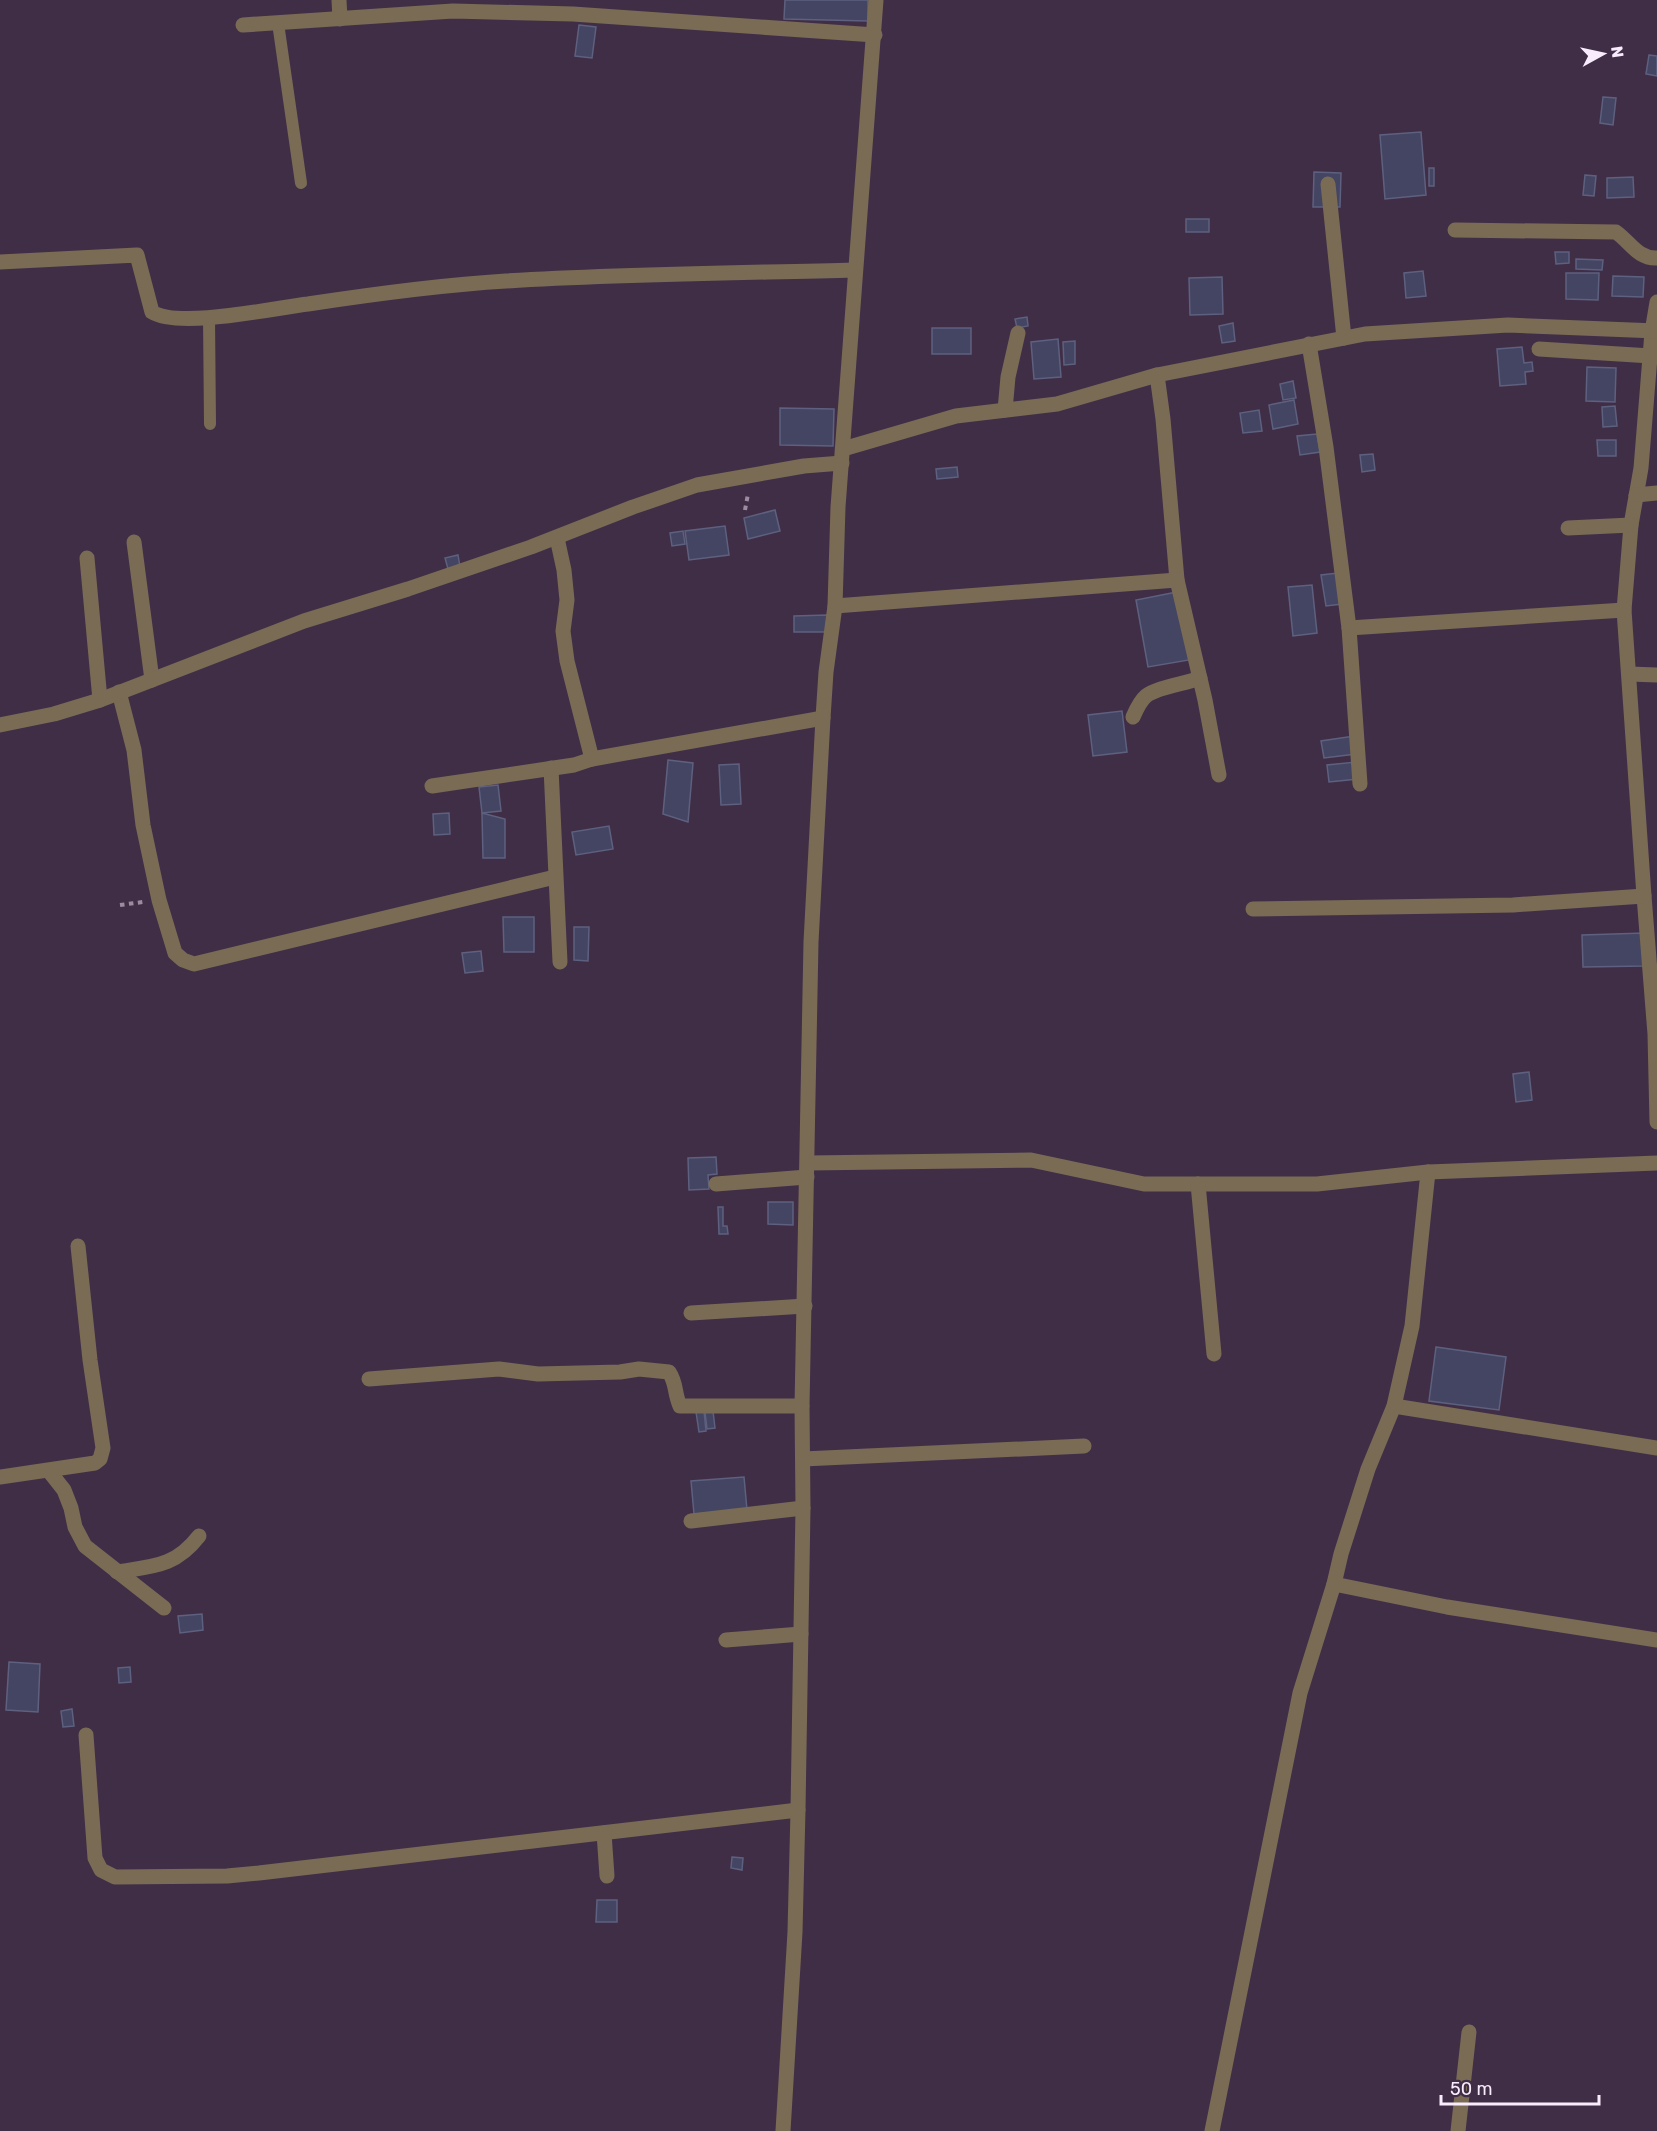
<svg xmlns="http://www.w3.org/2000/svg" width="1657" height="2131" viewBox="0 0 1657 2131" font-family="Rubik,sans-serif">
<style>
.building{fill:#434562;stroke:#5e607f;stroke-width:1.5}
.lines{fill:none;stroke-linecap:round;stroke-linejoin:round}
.path{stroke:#9b8ca0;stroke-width:4;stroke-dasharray:4.5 4.5;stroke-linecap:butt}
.service{stroke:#7a6b55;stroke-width:12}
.minor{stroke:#7a6b55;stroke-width:15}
</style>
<rect width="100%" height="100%" fill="#402e47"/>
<g class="building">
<polygon points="785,0 868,0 868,21 784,19"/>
<polygon points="579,25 596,27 592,58 575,56"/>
<polygon points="1649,55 1657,56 1657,76 1646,74"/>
<polygon points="1603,97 1616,98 1613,125 1600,123"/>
<polygon points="1421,132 1426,195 1385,199 1380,135"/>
<rect x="1429" y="168" width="5" height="18"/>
<polygon points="1314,172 1341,173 1340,207 1313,207"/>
<polygon points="1585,175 1596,176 1594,196 1583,195"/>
<polygon points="1633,177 1634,197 1607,198 1607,178"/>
<rect x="1186" y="219" width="23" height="13"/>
<polygon points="1555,252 1569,252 1569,263 1556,264"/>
<polygon points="1576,259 1603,260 1602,270 1576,269"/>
<polygon points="1423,271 1426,296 1406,298 1404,273"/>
<polygon points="1566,273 1599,273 1598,300 1566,299"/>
<polygon points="1613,276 1644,277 1643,297 1612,296"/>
<polygon points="1222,277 1223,314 1190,315 1189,278"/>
<polygon points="1027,317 1028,326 1017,328 1015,319"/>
<polygon points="1233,323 1235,341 1222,343 1219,326"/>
<rect x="932" y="328" width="39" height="26"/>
<polygon points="1058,339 1061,377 1034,379 1031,342"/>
<polygon points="1075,341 1075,364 1064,365 1063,342"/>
<polygon points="1522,347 1524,363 1532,362 1533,371 1525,372 1526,384 1500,386 1497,349"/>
<polygon points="1587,367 1616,368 1615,402 1586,401"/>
<polygon points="1293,381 1296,398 1283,400 1280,384"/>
<polygon points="1294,400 1298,424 1273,429 1269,405"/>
<polygon points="1615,406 1617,426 1603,427 1602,407"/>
<polygon points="780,408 834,409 833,446 780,445"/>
<polygon points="1259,410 1262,431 1243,433 1240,413"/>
<polygon points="1317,434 1320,452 1300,455 1297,436"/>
<polygon points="1597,440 1616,440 1616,456 1598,456"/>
<polygon points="1373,454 1375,470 1362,472 1360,455"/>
<polygon points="957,467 958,477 937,479 936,469"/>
<polygon points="775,510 780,531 748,539 744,518"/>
<polygon points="725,526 729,555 689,560 685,531"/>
<polygon points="683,531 685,544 672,546 670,533"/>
<polygon points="458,555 460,567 448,569 445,558"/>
<polygon points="1338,573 1342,604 1326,606 1321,575"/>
<polygon points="1312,585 1317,633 1293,636 1288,587"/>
<polygon points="1177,592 1189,660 1148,667 1136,600"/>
<polygon points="827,615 827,632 794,632 794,616"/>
<polygon points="1122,711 1127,752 1093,756 1088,715"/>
<polygon points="1354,736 1356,754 1324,758 1321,741"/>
<polygon points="668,760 693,763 688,822 663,814"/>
<polygon points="1356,762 1358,779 1329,782 1327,765"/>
<polygon points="739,764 741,804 721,805 719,765"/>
<polygon points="498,785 501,811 482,813 479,787"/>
<polygon points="449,813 450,834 434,835 433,814"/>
<polygon points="482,813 505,819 505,858 483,858"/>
<polygon points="609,826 613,849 576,855 572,832"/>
<polygon points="503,917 534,917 534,952 504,952"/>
<polygon points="574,927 589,927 588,961 574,960"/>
<polygon points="1645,933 1645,966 1583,967 1582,935"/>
<polygon points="481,951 483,971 465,973 462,953"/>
<polygon points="1529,1072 1532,1100 1516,1102 1513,1074"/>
<polygon points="716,1157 717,1174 708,1175 709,1189 689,1190 688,1158"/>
<polygon points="768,1202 793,1202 793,1225 768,1224"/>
<polygon points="718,1207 723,1207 723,1226 727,1226 728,1234 719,1234"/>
<polygon points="1436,1347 1506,1357 1499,1410 1429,1401"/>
<polygon points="704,1411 706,1431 699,1432 696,1412"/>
<polygon points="713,1411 715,1428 707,1429 705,1412"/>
<polygon points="744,1477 747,1510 694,1514 691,1481"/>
<polygon points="202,1614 203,1630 180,1633 178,1616"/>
<polygon points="9,1662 40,1664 38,1712 6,1710"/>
<polygon points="130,1667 131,1682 119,1683 118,1668"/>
<polygon points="72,1709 74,1726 63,1727 61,1711"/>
<polygon points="732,1857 743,1858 742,1870 731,1868"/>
<polygon points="597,1900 617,1900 617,1922 596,1922"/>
</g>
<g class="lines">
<g class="path">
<polyline points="745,510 748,494"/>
<polyline points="120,905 143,902"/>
</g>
<g class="service">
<polyline points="278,23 301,183"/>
<polyline points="209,318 210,424"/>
</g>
<g class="minor">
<polyline points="339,0 340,19"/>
<polyline points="243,25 453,11 573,14 875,35"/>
<polyline points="1328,184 1344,338"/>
<path d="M1455 230 1616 232C1630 242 1638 259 1657 258"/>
<path d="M0 262 137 255 152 312C179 329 274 308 308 304 374 294 440 285 506 281 622 274 739 273 855 270"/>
<polyline points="1657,302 1652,332 1641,468 1631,525 1624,610 1644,896 1655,1034 1657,1122"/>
<polyline points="1309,344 1326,447 1349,628 1360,784"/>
<polyline points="1539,349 1651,356"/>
<polyline points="1157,375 1163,419 1177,580 1205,700 1219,775"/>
<polyline points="1005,410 1008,377 1018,333"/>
<polyline points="843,449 956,416 1057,404 1157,375 1365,334 1508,325 1657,331"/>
<polyline points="1636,495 1657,493"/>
<polyline points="1568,528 1631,525"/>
<polyline points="557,538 564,570 567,600 563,631 567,661 592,759"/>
<polyline points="134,542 152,680"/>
<polyline points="87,558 100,700"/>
<polyline points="835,606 1177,580"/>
<polyline points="1349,628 1624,610"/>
<polyline points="1629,674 1657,675"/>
<polyline points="119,692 134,750 143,825 159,900 175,953 183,960 194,964 555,877"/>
<path d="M1133 717C1136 710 1140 701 1146 696 1157 687 1185 684 1200 678"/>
<polyline points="0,725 54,714 100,700 304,621 408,589 531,547 633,507 697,485 804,466 842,463"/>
<polyline points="551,768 560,962"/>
<polyline points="432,786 574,765 592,759 823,718"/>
<polyline points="1253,909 1513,905 1644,896"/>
<polyline points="808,1163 1031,1160 1144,1184 1317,1184 1428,1172 1657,1163"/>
<polyline points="716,1184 807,1177"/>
<polyline points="1198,1184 1214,1354"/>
<polyline points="691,1313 805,1306"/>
<path d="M369 1379 499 1369 538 1374 620 1372 639 1369 669 1372C677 1384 674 1393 680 1406H802"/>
<polyline points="1394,1406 1657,1448"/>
<polyline points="803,1459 1084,1446"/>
<polyline points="49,1471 64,1490 71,1508 75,1527 85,1546 164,1608"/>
<polyline points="0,1477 95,1463 100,1459 103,1448 90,1360 78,1246"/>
<polyline points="691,1521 803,1508"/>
<path d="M117 1572C153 1566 175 1567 199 1536"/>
<polyline points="1334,1584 1447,1607 1657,1640"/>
<polyline points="726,1640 801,1634"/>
<polyline points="86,1735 95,1858 101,1870 115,1877 227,1876 259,1873 798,1810"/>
<polyline points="604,1833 607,1876"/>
<polyline points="783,2131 795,1932 798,1810 803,1508 802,1406 811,942 823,718 826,672 835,606 838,507 876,0"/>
<polyline points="1212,2131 1300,1693 1334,1584 1341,1554 1368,1469 1394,1406 1412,1326 1428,1172"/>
<polyline points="1458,2131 1469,2032"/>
</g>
</g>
<g transform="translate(1603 54) rotate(82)" stroke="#402e47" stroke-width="4.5" paint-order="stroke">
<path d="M0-4.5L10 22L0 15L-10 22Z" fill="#f9edfd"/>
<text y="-9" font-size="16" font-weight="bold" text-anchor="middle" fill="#f9edfd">N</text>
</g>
<path d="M1441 2095v9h158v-9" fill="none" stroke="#f9edfd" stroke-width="3"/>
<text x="1450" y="2095" font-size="18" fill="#f9edfd" stroke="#402e47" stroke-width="4.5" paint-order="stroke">50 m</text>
</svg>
